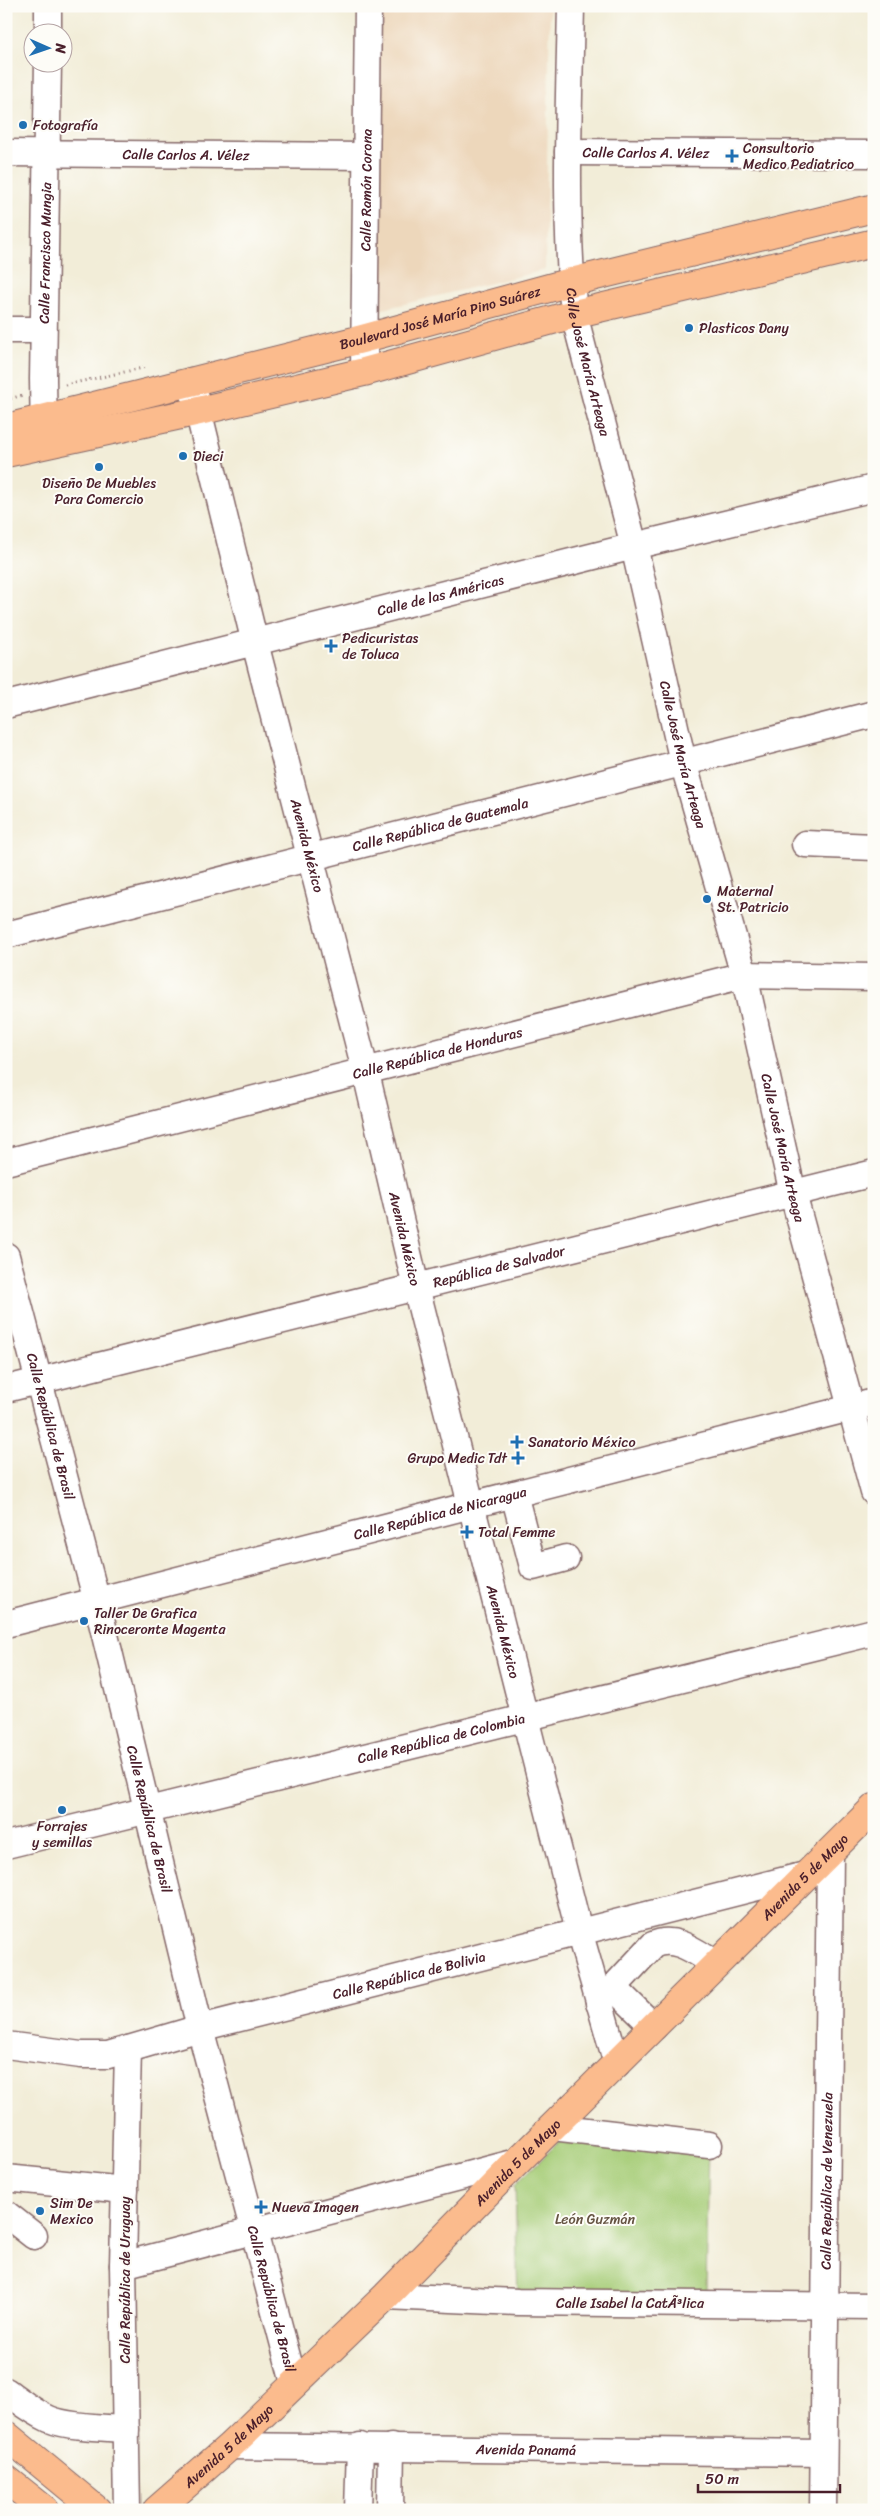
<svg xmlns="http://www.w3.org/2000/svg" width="880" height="2516" viewBox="0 0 880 2516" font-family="Sriracha,sans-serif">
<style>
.built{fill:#edd7bb}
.green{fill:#a5cc76;stroke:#787650}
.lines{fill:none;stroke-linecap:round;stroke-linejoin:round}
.minor-casing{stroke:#856768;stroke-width:29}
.major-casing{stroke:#856768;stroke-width:30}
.highway-casing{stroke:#856768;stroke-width:30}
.path{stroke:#856768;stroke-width:3;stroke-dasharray:1 4;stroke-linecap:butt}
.minor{stroke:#fff;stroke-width:26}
.major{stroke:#fbbb8d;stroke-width:28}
.highway{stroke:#fbbb8d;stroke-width:28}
.poi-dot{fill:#1f6fb2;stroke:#fdfcf7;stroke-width:2}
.labels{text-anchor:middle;stroke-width:4;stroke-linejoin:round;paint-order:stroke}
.poi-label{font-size:14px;fill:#4a1f2b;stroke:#fdfcf7;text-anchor:start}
.street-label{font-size:14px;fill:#4a1f2b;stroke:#fdfcf7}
.park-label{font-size:14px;fill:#655342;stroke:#fdfcf7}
</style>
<rect width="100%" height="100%" fill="#fdfcf7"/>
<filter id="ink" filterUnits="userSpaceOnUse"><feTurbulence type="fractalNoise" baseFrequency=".02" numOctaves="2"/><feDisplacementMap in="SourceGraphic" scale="10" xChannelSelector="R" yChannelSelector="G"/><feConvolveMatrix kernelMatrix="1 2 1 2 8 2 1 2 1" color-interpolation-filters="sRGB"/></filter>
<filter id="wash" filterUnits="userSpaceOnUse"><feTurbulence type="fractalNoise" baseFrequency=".0096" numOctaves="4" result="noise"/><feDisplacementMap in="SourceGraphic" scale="20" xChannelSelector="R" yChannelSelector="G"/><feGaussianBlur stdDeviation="1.12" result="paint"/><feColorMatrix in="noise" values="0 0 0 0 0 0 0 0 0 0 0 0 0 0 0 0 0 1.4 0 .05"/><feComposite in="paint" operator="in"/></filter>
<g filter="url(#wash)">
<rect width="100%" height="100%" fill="#f2edd8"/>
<polygon class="built" points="380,6 550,6 545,270 371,312"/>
<polygon class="green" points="561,2140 709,2145 706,2291 518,2302 515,2185"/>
</g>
<g filter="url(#ink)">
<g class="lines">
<defs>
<g id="minor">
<path id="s1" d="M571 6C569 109 564 212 574 314L634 546 683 762 744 975 793 1194 874 1492"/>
<polyline points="48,32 48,6"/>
<path id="s2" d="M568 152 874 154"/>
<path id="s3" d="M6 153 366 156"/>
<polyline points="6,330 43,330"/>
<path id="s4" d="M364 372 368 6"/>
<path id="s5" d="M191 381 255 643 366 1073 416 1287 579 1931 617 2064"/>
<path id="s6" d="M44 439 43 379 48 62"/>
<path id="s7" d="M6 705 634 546 874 488"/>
<polyline points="805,844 874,847"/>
<path id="s8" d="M6 935 874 714"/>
<path id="s9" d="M6 1162 744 975 874 977"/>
<path id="s10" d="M6 1256 97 1602 200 2028 294 2383"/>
<path id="s11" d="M6 1389 874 1173"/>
<polyline points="514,1494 533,1567 566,1558"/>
<path id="s12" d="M6 1624 874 1402"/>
<path id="s13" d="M6 1845 874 1632"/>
<polyline points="614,1988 654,2027"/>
<path d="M599 2003 653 1945C675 1934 697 1953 716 1964"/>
<path id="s14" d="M6 2045 81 2055H108L200 2028 809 1874"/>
<polyline points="552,2127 709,2145"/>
<polyline points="6,2178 125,2190"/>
<polyline points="6,2214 34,2236"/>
<polyline points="123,2265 517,2162"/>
<polyline points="386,2296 518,2302 874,2306"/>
<path d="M6 2391C20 2401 33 2412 49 2419 67 2427 106 2428 126 2429"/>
<path id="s15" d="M230 2446 822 2453"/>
<polyline points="127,2510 123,2265 128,2049"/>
<polyline points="358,2510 360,2446"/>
<polyline points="390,2510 391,2447"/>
<path id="s16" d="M823 2510 830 1852"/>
</g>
<g id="major">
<path id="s17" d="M6 428 362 339 571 282 874 208"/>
<polyline points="6,453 199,411 364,372 574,314 874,243"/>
<polyline points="6,2435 97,2510"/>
<path id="s18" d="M157 2510 230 2446 386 2296 517 2162 874 1808"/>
</g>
<polyline id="highway" points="6,2479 45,2510"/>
</defs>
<use href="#minor" class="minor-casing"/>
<use href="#major" class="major-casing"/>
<use href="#highway" class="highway-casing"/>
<g class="path">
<polyline points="65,385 147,367"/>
<polyline points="6,400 23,395"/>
</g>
<use href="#minor" class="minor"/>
<use href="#major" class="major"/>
<use href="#highway" class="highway"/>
</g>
</g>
<g class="poi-dot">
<circle cx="23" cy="125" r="5"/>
<path d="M729.5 148.5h5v5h5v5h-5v5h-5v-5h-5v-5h5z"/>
<circle cx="689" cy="328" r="5"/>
<circle cx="183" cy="456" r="5"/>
<circle cx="99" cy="467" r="5"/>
<path d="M328.5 638.5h5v5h5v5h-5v5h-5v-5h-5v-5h5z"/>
<circle cx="707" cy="899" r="5"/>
<path d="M514.5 1434.5h5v5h5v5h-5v5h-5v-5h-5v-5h5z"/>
<path d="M515.5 1450.5h5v5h5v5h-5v5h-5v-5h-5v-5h5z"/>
<path d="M464.5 1524.5h5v5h5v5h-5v5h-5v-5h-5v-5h5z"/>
<circle cx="84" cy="1621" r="5"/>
<circle cx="62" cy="1810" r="5"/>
<path d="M258.5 2199.5h5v5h5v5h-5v5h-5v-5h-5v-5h5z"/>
<circle cx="40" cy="2211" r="5"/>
</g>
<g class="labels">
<g class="poi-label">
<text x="33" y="130">Fotografía</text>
<text x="743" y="153">Consultorio<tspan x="743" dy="16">Medico Pediatrico</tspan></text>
<text x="699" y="333">Plasticos Dany</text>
<text x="193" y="461">Dieci</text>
<text x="99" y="488" text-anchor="middle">Diseño De Muebles<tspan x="99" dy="16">Para Comercio</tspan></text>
<text x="342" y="643">Pedicuristas<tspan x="342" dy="16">de Toluca</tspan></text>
<text x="717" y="896">Maternal<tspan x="717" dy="16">St. Patricio</tspan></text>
<text x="528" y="1447">Sanatorio México</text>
<text x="507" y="1463" text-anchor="end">Grupo Medic Tdt</text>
<text x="478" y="1537">Total Femme</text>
<text x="94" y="1618">Taller De Grafica<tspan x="94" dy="16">Rinoceronte Magenta</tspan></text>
<text x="62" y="1831" text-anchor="middle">Forrajes<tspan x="62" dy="16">y semillas</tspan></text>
<text x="50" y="2208">Sim De<tspan x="50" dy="16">Mexico</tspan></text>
<text x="272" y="2212">Nueva Imagen</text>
</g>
<g class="street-label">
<text dy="5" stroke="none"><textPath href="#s2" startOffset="78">Calle Carlos A. Vélez</textPath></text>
<text dy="5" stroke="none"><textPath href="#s3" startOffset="180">Calle Carlos A. Vélez</textPath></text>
<text dy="5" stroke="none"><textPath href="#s4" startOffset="182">Calle Ramón Corona</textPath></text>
<text dy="5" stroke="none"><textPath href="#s6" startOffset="186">Calle Francisco Mungia</textPath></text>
<text dy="5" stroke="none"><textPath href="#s17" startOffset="448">Boulevard José María Pino Suárez</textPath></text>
<text dy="5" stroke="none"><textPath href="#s1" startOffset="358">Calle José María Arteaga</textPath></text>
<text dy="5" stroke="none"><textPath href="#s7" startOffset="448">Calle de las Américas</textPath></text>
<text dy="5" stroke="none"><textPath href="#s1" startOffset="762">Calle José María Arteaga</textPath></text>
<text dy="5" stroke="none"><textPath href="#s8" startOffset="448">Calle República de Guatemala</textPath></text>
<text dy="5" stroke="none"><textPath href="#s5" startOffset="479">Avenida México</textPath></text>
<text dy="5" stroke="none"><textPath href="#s9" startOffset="445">Calle República de Honduras</textPath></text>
<text dy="5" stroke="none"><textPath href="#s1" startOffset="1168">Calle José María Arteaga</textPath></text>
<text dy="5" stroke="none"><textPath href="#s5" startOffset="884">Avenida México</textPath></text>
<text dy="5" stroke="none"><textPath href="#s11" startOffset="508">República de Salvador</textPath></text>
<text dy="5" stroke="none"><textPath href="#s10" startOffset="176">Calle República de Brasil</textPath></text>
<text dy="5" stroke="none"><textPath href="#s12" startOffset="448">Calle República de Nicaragua</textPath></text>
<text dy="5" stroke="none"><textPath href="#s5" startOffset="1289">Avenida México</textPath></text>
<text dy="5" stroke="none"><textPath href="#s13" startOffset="448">Calle República de Colombia</textPath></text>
<text dy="5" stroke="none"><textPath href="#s10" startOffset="581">Calle República de Brasil</textPath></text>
<text dy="5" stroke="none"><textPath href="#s18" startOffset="906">Avenida 5 de Mayo</textPath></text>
<text dy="5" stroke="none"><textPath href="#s14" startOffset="414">Calle República de Bolivia</textPath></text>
<text dy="5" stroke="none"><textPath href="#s18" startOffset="501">Avenida 5 de Mayo</textPath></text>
<text dy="5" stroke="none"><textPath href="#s16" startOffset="329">Calle República de Venezuela</textPath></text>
<text transform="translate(125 2280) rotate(-90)" y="5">Calle República de Uruguay</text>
<text dy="5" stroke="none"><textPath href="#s10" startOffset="1076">Calle República de Brasil</textPath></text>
<text x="630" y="2308">Calle Isabel la CatÃ³lica</text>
<text dy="5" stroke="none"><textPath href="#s18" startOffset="96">Avenida 5 de Mayo</textPath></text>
<text dy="5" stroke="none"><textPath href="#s15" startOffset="296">Avenida Panamá</textPath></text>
</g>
<g class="park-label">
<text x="595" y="2224">León Guzmán</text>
</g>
</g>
<rect width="880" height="2516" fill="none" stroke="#fdfcf7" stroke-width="25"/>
<g transform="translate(48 48) rotate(92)"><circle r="24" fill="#fdfcf7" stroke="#b5a4a5"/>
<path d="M0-4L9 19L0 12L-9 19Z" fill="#1f6fb2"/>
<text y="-8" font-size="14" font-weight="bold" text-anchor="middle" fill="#4a1f2b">N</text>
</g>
<path d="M698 2484v8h142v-8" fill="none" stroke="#4a1f2b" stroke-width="2.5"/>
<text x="705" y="2484" font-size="15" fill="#4a1f2b" stroke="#fdfcf7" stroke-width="4" paint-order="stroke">50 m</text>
</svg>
